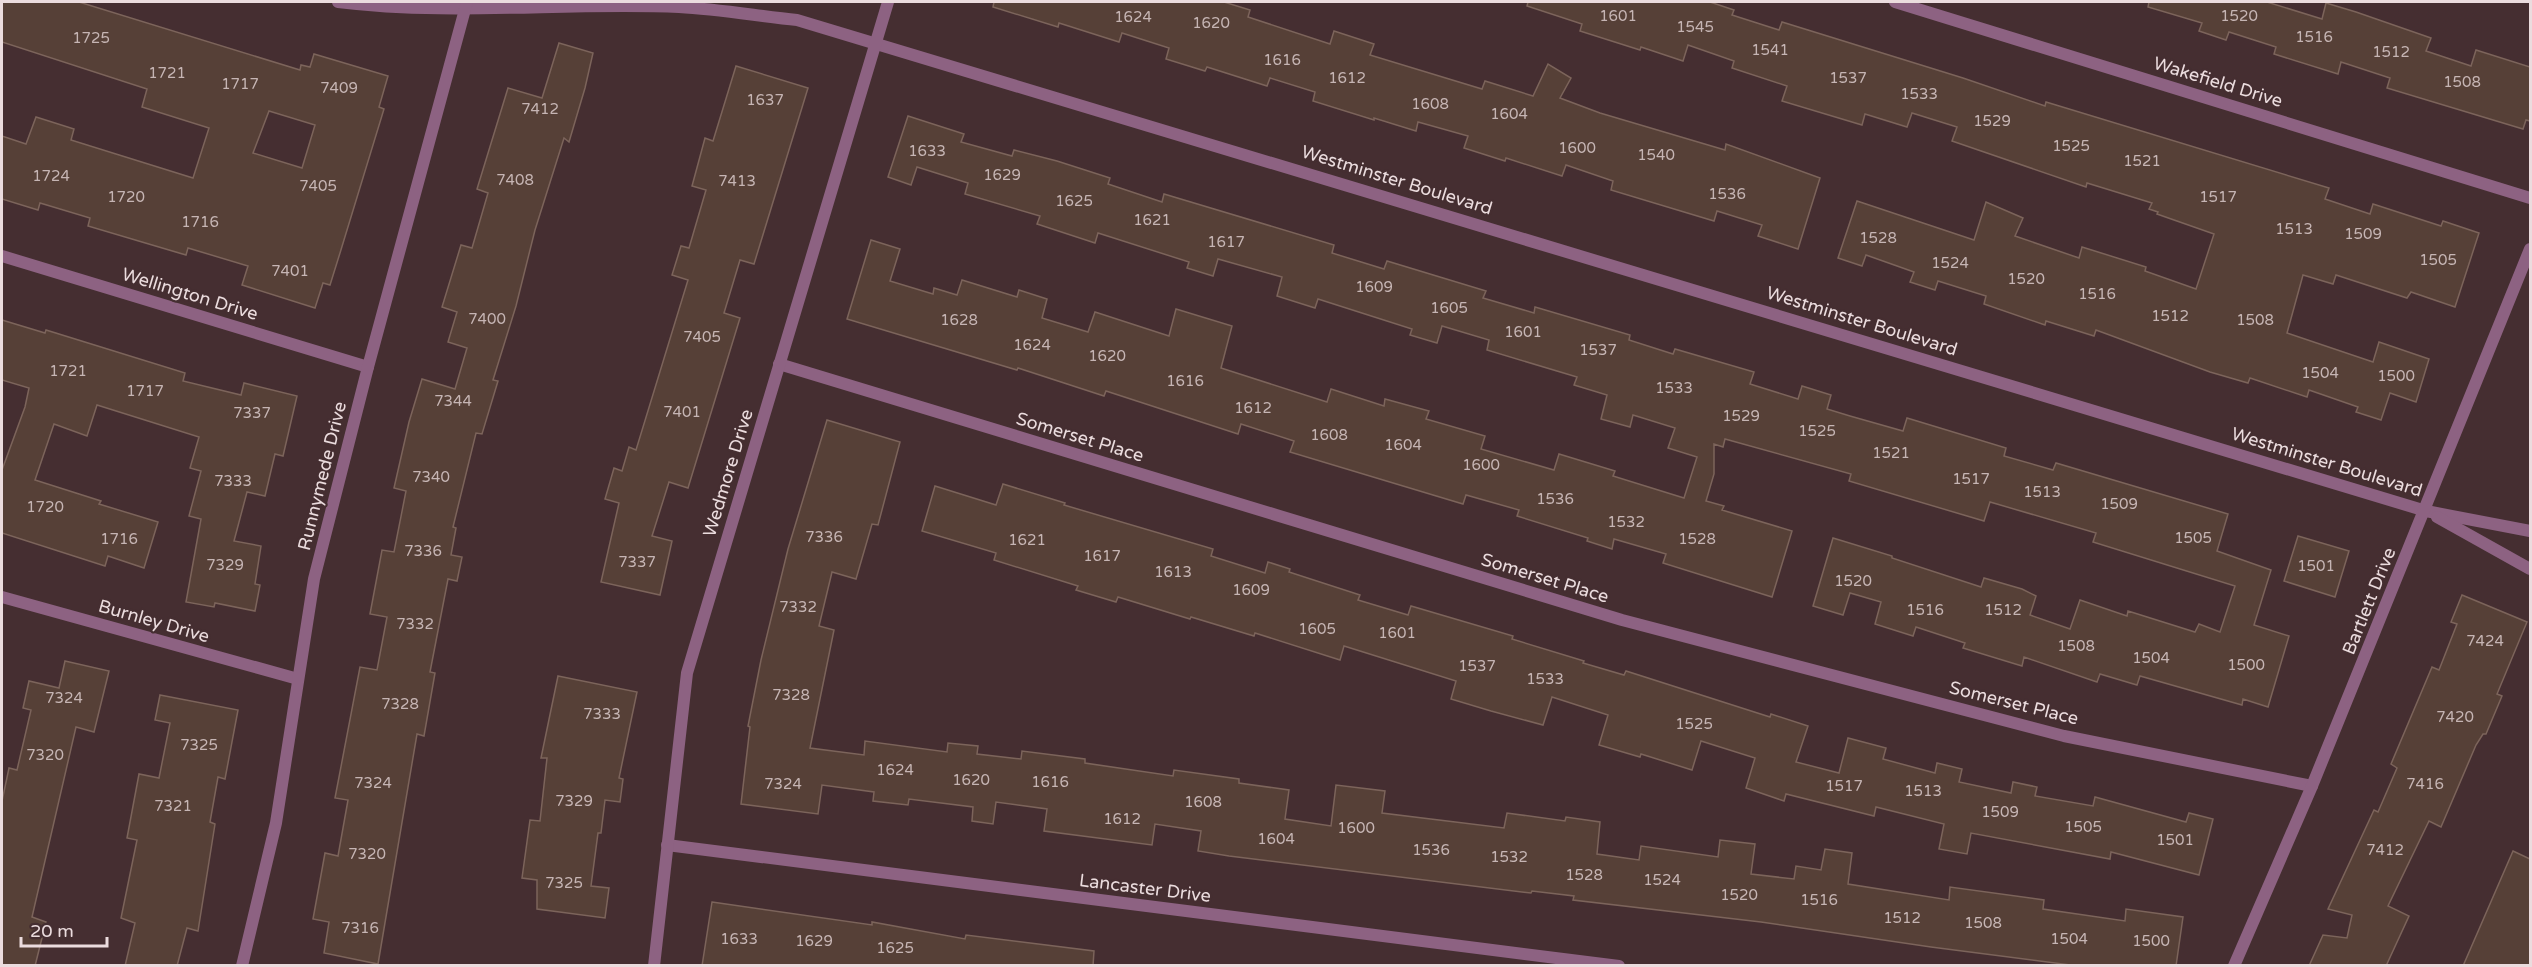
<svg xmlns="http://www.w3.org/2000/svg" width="2532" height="967" viewBox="0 0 2532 967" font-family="'Varela Round',sans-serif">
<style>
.building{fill:#564037;stroke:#7c645b;stroke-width:1.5;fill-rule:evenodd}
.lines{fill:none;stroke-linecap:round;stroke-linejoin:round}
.street{stroke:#8d6282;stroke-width:12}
.labels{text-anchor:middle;stroke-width:4.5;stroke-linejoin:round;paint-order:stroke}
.number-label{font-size:15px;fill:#c6b5b4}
.street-label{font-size:18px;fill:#ebdcde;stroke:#452e31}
</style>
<rect width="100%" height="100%" fill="#452e31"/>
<g class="building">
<path d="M2 2H79L300 70 301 65 310 67 314 54 388 76 379 107 384 109 340 253 330 285 323 283 315 308 242 285 248 266 188 248 186 255 142 242 88 226 90 218 40 203 38 210 2 199V136L26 144 36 117 74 129 71 140 193 178 209 128 142 107 147 89 2 42ZM269 111 315 125 302 168 253 153Z"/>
<polygon points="994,2 1224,2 1250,10 1248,17 1330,44 1334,31 1374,44 1370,55 1482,89 1485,81 1533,96 1548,64 1571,78 1560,98 1600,113 1725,150 1726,144 1820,178 1798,249 1758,236 1762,225 1717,211 1714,221 1611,190 1613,181 1566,165 1562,176 1506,158 1505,161 1464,148 1468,136 1418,122 1416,131 1374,118 1374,120 1313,101 1315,92 1270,78 1267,86 1207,67 1205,71 1166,59 1169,48 1122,33 1119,42 1059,23 1058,27 993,7"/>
<polygon points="1528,2 1710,2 1734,10 1732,15 1779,30 1782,22 1963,78 2045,106 2046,102 2329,188 2325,199 2370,214 2373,204 2441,226 2443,221 2479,233 2455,307 2411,292 2407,298 2336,275 2333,284 2303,275 2287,333 2373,362 2379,342 2429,359 2416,402 2390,393 2381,420 2356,412 2358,407 2309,390 2307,397 2250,378 2248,383 2210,372 2096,330 2094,336 2046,321 2045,325 1984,304 1986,296 1938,281 1935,290 1910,282 1914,272 1866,255 1862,266 1838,258 1857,201 1974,240 1986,202 2023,218 2015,236 2079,258 2082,247 2146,267 2145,271 2196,289 2214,234 2157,214 2158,212 2149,209 2152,203 2087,183 2086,187 1952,141 1957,127 1912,113 1907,127 1865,114 1862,125 1782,101 1787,86 1732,68 1734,61 1688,45 1683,61 1641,47 1640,50 1580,31 1582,24 1527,6"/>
<polygon points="2149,2 2267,2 2322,19 2326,3 2356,12 2431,38 2426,51 2471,66 2476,50 2530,67 2530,121 2526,120 2523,129 2387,88 2390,78 2341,62 2338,74 2274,54 2276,47 2229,32 2226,40 2199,31 2202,23 2148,7"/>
<polygon points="559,43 593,53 585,88 569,142 564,138 535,230 516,306 493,380 498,381 482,434 476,433 453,527 456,528 451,555 462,557 457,581 448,579 430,672 435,673 424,736 417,734 378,964 324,953 329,922 313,919 325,853 338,856 348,800 335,798 360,667 377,670 387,617 370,614 382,550 394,552 406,491 394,488 409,422 422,379 455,389 467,348 448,342 457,312 442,307 461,245 472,248 488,193 477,189 508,88 542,98"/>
<polygon points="736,66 808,88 754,264 740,260 724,313 740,318 688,488 669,482 652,536 672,541 660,595 601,582 619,503 605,499 614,468 622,471 629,447 636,450 688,280 672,275 681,246 689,248 706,190 692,186 695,175 705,138 713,141"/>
<polygon points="908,116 964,134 961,142 1012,156 1014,150 1057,161 1110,178 1108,184 1162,202 1164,194 1334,245 1332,253 1384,269 1387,261 1486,291 1483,298 1534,313 1535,307 1630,335 1629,340 1673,354 1675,349 1754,372 1750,384 1798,399 1802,386 1831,395 1827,409 1850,416 1903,431 1907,418 2006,448 2004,456 2053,470 2056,463 2228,514 2217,551 2271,570 2254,625 2289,636 2268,707 2243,699 2242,705 2140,676 2137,685 2100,674 2097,682 2024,657 2022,666 1963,648 1965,643 1916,627 1913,636 1875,624 1881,602 1850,593 1843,615 1813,606 1833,538 1892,556 1892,558 1981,587 1984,578 2022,589 2036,596 2030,615 2070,629 2080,600 2127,616 2128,611 2195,632 2199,624 2220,632 2235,586 2093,542 2096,533 1990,502 1984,521 1849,481 1851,474 1725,439 1723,447 1714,444 1714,474 1706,501 1724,506 1722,510 1792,531 1772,597 1663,563 1666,554 1614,539 1612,549 1587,541 1588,538 1517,516 1519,510 1466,495 1463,504 1290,452 1294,441 1241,424 1238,434 1106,391 1104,396 1018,368 1017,370 847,319 871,240 900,249 890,281 933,294 934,288 957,295 962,280 1017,297 1019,290 1047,299 1042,318 1088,332 1095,312 1169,336 1176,309 1232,326 1221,368 1327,402 1331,389 1384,406 1385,399 1429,411 1426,419 1485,436 1481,449 1554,470 1559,454 1615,471 1613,476 1684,498 1697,457 1668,448 1675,428 1633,415 1630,427 1601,419 1607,395 1574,385 1577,377 1487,350 1489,340 1442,326 1437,343 1410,335 1412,329 1318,299 1315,308 1277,296 1282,277 1218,259 1213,276 1187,268 1189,262 1098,233 1095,243 1037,224 1040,216 965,194 968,183 917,167 911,185 888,177"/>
<polygon points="2,320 45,333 46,330 185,373 183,381 241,395 244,383 297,396 283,456 275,454 265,496 247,492 234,541 261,546 255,584 260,585 255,611 215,603 214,607 186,602 201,519 189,516 201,471 190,468 199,437 97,405 87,436 54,424 35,480 101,501 99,504 158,522 144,568 108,556 105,566 2,533 2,470 25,407 29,388 2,380"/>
<polygon points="827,420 900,442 878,525 872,524 856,579 832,572 819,626 834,630 810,748 864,755 865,741 947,752 948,743 978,746 977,754 1021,759 1022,751 1085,759 1085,763 1173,776 1174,770 1239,779 1239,783 1289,790 1285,819 1331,826 1336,785 1385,791 1382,813 1504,828 1507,813 1565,821 1566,817 1600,822 1597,854 1639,860 1641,846 1718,857 1720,840 1755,844 1751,874 1794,879 1796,866 1821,870 1825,849 1852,853 1848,884 1949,900 1950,887 2044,900 2043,909 2125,921 2126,909 2183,917 2176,966 2078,966 1931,947 1761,922 1573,900 1574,896 1532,891 1531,893 1229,856 1198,851 1201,831 1155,824 1152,845 1044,831 1047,809 996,802 993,824 972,821 973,807 909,799 908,805 873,801 874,792 822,785 818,814 741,804 750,727 748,726 761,660 788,549"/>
<polygon points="1003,484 1065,503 1064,505 1213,549 1211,556 1265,573 1268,562 1290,569 1289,572 1360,595 1358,600 1408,615 1411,606 1513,636 1512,639 1584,661 1583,663 1624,675 1626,671 1770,717 1771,714 1808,726 1796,762 1839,773 1848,738 1886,748 1883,759 1935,773 1937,763 1962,769 1959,782 2011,793 2013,782 2037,787 2035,796 2093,806 2095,797 2186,822 2189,813 2213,819 2199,875 2111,852 2110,859 1971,833 1967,854 1939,849 1944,824 1876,807 1874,816 1786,794 1784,801 1746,788 1755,758 1701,741 1692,770 1641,754 1640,757 1599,745 1608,715 1552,697 1543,725 1491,711 1451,699 1456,681 1344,646 1340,660 1255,633 1254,636 1191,617 1190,619 1118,597 1116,602 1076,590 1078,586 994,560 996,553 922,531 935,486 996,505"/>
<polygon points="2298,536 2349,551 2335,597 2284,581"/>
<polygon points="2462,595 2527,622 2497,694 2502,696 2486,734 2483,734 2476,745 2441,827 2429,821 2388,906 2409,916 2386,966 2309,966 2323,935 2347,938 2352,915 2328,909 2374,810 2378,812 2397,768 2391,764 2432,667 2439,670 2457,624 2451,622"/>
<polygon points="65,661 109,671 94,732 76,727 32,917 46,922 35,966 2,966 2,801 9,768 17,770 31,710 23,708 29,681 59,688"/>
<polygon points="558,676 637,692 619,778 623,779 620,802 605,800 601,833 598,833 591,886 609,888 605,918 537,909 537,880 522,878 530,820 540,821 547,758 541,758"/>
<polygon points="160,695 238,710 225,779 218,777 210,822 215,824 198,931 187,928 177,966 125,966 135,923 121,918 137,840 127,838 139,774 159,778 170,723 155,720"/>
<polygon points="2513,851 2530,859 2530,966 2463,966"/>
<polygon points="712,902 872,925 872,922 965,939 966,935 1094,951 1093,966 702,966"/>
</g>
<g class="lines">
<g class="street">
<path d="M338 2C452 16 565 2 679 7 718 9 758 16 797 20L2426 511 2530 531"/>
<polyline points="1895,2 2530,198"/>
<polyline points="2,256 368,367"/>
<polyline points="779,364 1622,620 2064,736 2312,786"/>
<polyline points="2437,517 2530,569"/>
<polyline points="2,597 298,679"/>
<polyline points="667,845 1619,966"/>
<polyline points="242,966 276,823 314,579 368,367 467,2"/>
<polyline points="654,966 687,673 888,2"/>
<polyline points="2234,966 2312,786 2530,249"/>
</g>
</g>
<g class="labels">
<g class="number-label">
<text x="1618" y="21">1601</text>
<text x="2239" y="21">1520</text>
<text x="1133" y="22">1624</text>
<text x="1211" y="28">1620</text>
<text x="1695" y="32">1545</text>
<text x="2314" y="42">1516</text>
<text x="91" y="43">1725</text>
<text x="1770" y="55">1541</text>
<text x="2391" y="57">1512</text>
<text x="1282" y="65">1616</text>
<text x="167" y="78">1721</text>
<text x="1347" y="83">1612</text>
<text x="1848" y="83">1537</text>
<text x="2462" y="87">1508</text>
<text x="240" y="89">1717</text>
<text x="339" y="93">7409</text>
<text x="1919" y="99">1533</text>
<text x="765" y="105">1637</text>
<text x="1430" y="109">1608</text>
<text x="540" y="114">7412</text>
<text x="1509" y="119">1604</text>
<text x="1992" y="126">1529</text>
<text x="2071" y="151">1525</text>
<text x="1577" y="153">1600</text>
<text x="927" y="156">1633</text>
<text x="1656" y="160">1540</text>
<text x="2142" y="166">1521</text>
<text x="1002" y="180">1629</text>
<text x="51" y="181">1724</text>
<text x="515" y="185">7408</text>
<text x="737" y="186">7413</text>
<text x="318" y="191">7405</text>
<text x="1727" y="199">1536</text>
<text x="126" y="202">1720</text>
<text x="2218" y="202">1517</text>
<text x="1074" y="206">1625</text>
<text x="1152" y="225">1621</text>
<text x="200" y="227">1716</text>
<text x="2294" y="234">1513</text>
<text x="2363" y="239">1509</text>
<text x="1878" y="243">1528</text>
<text x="1226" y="247">1617</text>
<text x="2438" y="265">1505</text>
<text x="1950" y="268">1524</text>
<text x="290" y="276">7401</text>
<text x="2026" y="284">1520</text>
<text x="1374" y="292">1609</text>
<text x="2097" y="299">1516</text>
<text x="1449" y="313">1605</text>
<text x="2170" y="321">1512</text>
<text x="487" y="324">7400</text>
<text x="959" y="325">1628</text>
<text x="2255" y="325">1508</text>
<text x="1523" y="337">1601</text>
<text x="702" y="342">7405</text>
<text x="1032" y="350">1624</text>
<text x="1598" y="355">1537</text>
<text x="1107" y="361">1620</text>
<text x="68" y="376">1721</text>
<text x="2320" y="378">1504</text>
<text x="2396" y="381">1500</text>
<text x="1185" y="386">1616</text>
<text x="1674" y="393">1533</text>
<text x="145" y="396">1717</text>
<text x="453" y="406">7344</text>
<text x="1253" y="413">1612</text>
<text x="682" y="417">7401</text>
<text x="252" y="418">7337</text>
<text x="1741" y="421">1529</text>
<text x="1817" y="436">1525</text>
<text x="1329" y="440">1608</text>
<text x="1403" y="450">1604</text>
<text x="1891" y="458">1521</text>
<text x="1481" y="470">1600</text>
<text x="431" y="482">7340</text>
<text x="1971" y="484">1517</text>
<text x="233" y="486">7333</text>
<text x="2042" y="497">1513</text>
<text x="1555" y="504">1536</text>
<text x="2119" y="509">1509</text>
<text x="45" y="512">1720</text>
<text x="1626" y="527">1532</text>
<text x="824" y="542">7336</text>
<text x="2193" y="543">1505</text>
<text x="119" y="544">1716</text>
<text x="1697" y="544">1528</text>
<text x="1027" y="545">1621</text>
<text x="423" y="556">7336</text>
<text x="1102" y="561">1617</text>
<text x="637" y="567">7337</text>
<text x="225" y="570">7329</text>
<text x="2316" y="571">1501</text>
<text x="1173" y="577">1613</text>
<text x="1853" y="586">1520</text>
<text x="1251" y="595">1609</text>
<text x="798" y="612">7332</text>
<text x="1925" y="615">1516</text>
<text x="2003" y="615">1512</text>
<text x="415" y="629">7332</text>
<text x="1317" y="634">1605</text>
<text x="1397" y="638">1601</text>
<text x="2485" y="646">7424</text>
<text x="2076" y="651">1508</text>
<text x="2151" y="663">1504</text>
<text x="2246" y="670">1500</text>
<text x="1477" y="671">1537</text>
<text x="1545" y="684">1533</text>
<text x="791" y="700">7328</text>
<text x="64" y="703">7324</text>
<text x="400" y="709">7328</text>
<text x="602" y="719">7333</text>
<text x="2455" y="722">7420</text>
<text x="1694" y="729">1525</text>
<text x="199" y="750">7325</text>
<text x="45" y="760">7320</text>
<text x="895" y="775">1624</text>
<text x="971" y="785">1620</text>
<text x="1050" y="787">1616</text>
<text x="373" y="788">7324</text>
<text x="783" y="789">7324</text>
<text x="2425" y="789">7416</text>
<text x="1844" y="791">1517</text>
<text x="1923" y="796">1513</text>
<text x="574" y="806">7329</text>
<text x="1203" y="807">1608</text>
<text x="173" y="811">7321</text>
<text x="2000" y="817">1509</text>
<text x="1122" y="824">1612</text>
<text x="2083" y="832">1505</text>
<text x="1356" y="833">1600</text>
<text x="1276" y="844">1604</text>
<text x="2175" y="845">1501</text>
<text x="1431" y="855">1536</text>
<text x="2385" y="855">7412</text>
<text x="367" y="859">7320</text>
<text x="1509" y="862">1532</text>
<text x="1584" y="880">1528</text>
<text x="1662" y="885">1524</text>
<text x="564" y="888">7325</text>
<text x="1739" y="900">1520</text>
<text x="1819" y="905">1516</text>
<text x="1902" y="923">1512</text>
<text x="1983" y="928">1508</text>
<text x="360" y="933">7316</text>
<text x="739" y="944">1633</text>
<text x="2069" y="944">1504</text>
<text x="814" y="946">1629</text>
<text x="2151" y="946">1500</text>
<text x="895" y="953">1625</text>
</g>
<g class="street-label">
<text transform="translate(2218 82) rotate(17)" y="6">Wakefield Drive</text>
<text transform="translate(1397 180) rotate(17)" y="6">Westminster Boulevard</text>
<text transform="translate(190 294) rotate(17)" y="6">Wellington Drive</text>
<text transform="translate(1862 321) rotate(17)" y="6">Westminster Boulevard</text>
<text transform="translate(1080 437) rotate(17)" y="6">Somerset Place</text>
<text transform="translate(2327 462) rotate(17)" y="6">Westminster Boulevard</text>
<text transform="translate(728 473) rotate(-73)" y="6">Wedmore Drive</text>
<text transform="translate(322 476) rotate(-76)" y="6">Runnymede Drive</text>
<text transform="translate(1545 578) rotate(17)" y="6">Somerset Place</text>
<text transform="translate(2369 601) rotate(-68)" y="6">Bartlett Drive</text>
<text transform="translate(154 621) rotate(16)" y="6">Burnley Drive</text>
<text transform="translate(2014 703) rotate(14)" y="6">Somerset Place</text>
<text transform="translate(1145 888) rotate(7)" y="6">Lancaster Drive</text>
</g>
</g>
<rect width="2532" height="967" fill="none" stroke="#ebdcde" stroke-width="6"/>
<path d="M21 937v9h86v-9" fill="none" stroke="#ebdcde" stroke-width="3"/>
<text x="30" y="937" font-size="18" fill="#ebdcde" stroke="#452e31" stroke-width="4.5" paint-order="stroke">20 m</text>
</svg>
